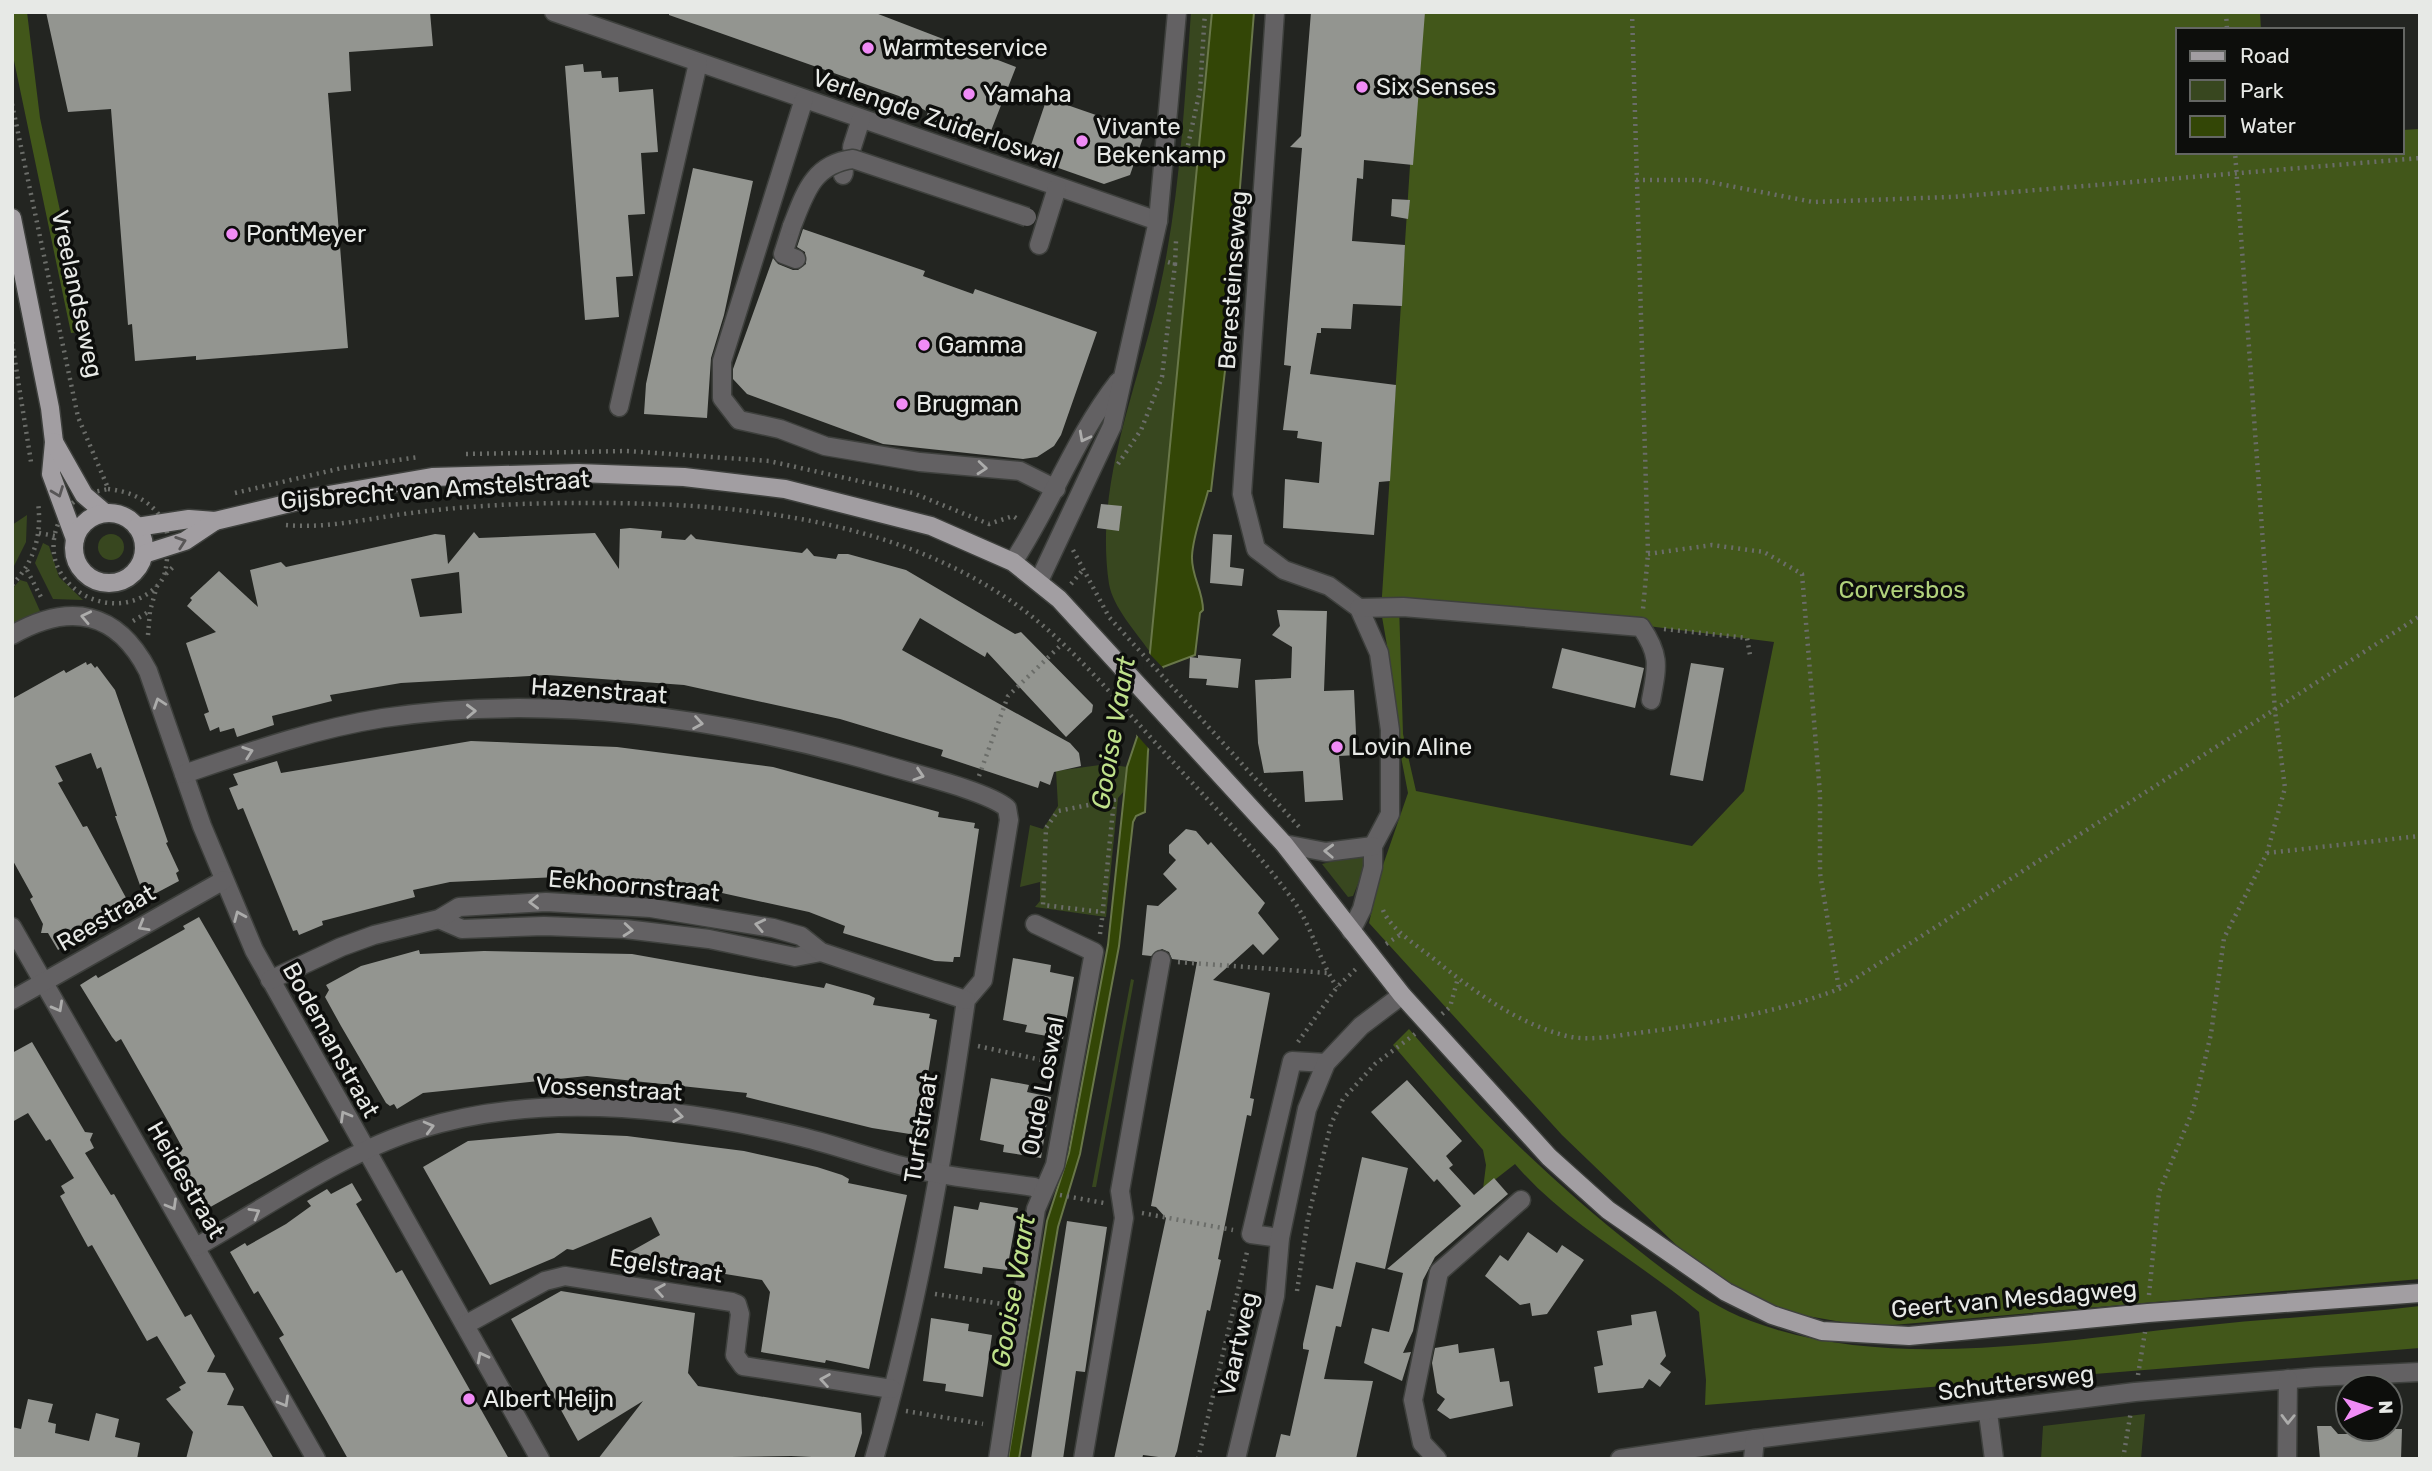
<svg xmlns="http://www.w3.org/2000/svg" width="2432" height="1471" viewBox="0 0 2432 1471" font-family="Rubik,sans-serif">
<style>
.green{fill:#38471f}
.forest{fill:#42571a;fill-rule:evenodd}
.water{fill:#334606;stroke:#697749;stroke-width:2}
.pier{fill:#232521}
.building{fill:#939590;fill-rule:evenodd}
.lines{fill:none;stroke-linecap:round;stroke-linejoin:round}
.minor-casing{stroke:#3e403d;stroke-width:21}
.major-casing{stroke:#3e403d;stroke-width:21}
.path{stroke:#6b6d69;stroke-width:4.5;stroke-dasharray:2 5;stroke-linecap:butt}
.minor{stroke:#636163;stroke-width:18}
.major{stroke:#a29ea2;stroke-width:18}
.minor-bridge-casing{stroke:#3e403d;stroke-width:21;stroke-linecap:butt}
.minor-bridge{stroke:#636163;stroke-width:18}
.oneway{stroke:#acacab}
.oneway2{stroke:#585657}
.poi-dot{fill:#f08bf6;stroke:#0d0e0c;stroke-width:2.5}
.labels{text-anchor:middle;stroke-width:7;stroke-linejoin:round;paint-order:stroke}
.poi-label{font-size:24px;fill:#e7e9e6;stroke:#0d0e0c;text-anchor:start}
.street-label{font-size:24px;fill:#e7e9e6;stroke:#0d0e0c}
.park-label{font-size:24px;fill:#b1d27b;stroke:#0d0e0c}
.water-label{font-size:26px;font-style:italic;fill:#bfe18a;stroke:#0d0e0c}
</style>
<rect width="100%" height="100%" fill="#232521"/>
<g class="green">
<path d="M1191 12H1212L1150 652C1136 632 1113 607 1109 584 1094 483 1138 389 1159 292 1180 198 1184 108 1191 12Z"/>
<polygon points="27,515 26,542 12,570 12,525"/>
<circle cx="111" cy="547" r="13"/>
<polygon points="43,543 49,546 59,577 83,600 53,599 35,563"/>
<polygon points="20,580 27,582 40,611 12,626 12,589"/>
<polygon points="1107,764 1127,767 1125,790 1118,798 1106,917 1035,907 1040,901 1040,882 1020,887 1030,825 1043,829 1058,806 1056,771"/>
<polygon points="1365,853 1369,857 1353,896 1348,897 1322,864"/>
<polygon points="1131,979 1134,980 1096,1187 1092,1187"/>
<polygon points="2145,1414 2141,1459 2041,1459 2043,1426"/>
</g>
<g class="forest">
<polygon points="12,12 27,12 40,118 86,331 71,333 12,51"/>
<path d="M1420 12H2260L2261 30H2178V152H2402V130L2420 129V1279L1870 1327 1779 1311 1696 1264 1562 1135 1369 923 1382 868 1408 793 1396 731 1393 680 1381 611ZM1399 605 1553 614 1774 642 1744 791 1692 846 1416 791 1403 734Z"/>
<path d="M1409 1029C1477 1109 1554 1184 1637 1249 1671 1276 1710 1306 1751 1321 1888 1373 2058 1340 2200 1326 2273 1318 2347 1315 2420 1306V1348L1705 1405 1706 1380 1699 1312C1640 1262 1566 1224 1515 1164L1483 1189 1486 1165 1483 1150 1393 1045Z"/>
</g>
<path class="water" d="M1212 12H1254L1226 362 1211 491H1208C1203 511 1193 535 1192 556 1191 576 1203 590 1203 610L1200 613 1195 655 1163 667 1148 751 1145 812 1136 816 1133 822 1119 946 1080 1154 1058 1227 1019 1459H1008L1047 1221 1069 1153 1108 945 1127 767 1137 737 1150 652Z"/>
<polygon class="pier" points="1146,650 1166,671 1151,751 1134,732"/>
<g class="building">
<polygon points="46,12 430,12 433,46 349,52 351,91 328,93 348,348 196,360 196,356 135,361 132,324 128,325 111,109 68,112"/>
<polygon points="669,12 873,12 1016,67 989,136 979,141 924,124 928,112 899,96 669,15"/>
<polygon points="1311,12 1425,12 1413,165 1364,160 1363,179 1357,178 1354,214 1352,241 1405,245 1402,306 1353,304 1351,329 1321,328 1321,333 1317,333 1310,374 1396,385 1390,481 1379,482 1374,535 1283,528 1285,479 1319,483 1322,442 1297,438 1298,431 1283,430 1291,366 1284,365 1302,148 1290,147 1301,136"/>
<polygon points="583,64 584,72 601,71 602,78 618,77 619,92 653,89 658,152 641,153 645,214 628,215 633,276 616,277 619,317 585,320 565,66"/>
<polygon points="1047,98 1145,132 1130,175 1104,184 1027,157"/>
<polygon points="693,168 753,181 724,315 711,358 707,418 644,414 646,384"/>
<polygon points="1392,199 1410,200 1408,219 1391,216"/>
<polygon points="803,229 925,271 923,276 973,294 975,289 1097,332 1061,435 1054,446 1037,457 1023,459 883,444 747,394 733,379 733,369 773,258 778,264 793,270 798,270 806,264 805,252 797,247"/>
<polygon points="1101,504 1122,506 1119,531 1097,528"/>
<path d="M630 528 662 531 661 538 685 540 691 534 696 539 802 553 807 548 814 556 836 559 838 554H848L906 570 1015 634 1021 632 1093 705 1092 712 1066 737 987 652 985 657 920 618 902 650 1070 743 1079 753 1081 766 1054 772 1050 785 1040 781 1038 788 941 756 943 750 840 719 684 685 547 675 401 683 330 695 332 701 272 716 274 725 237 737 234 728 220 732 219 727 210 731 204 714 209 712 186 643 216 632 187 606 192 600 190 598 219 571 258 607 250 570 281 562 286 567 435 534 445 535 448 564 474 532 479 538 595 533 619 569 620 529ZM459 572 462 613 420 617 411 579Z"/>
<polygon points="1213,534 1232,535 1230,567 1244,569 1242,586 1210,583"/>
<polygon points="1277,610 1327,611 1324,691 1354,690 1357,755 1339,756 1343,800 1305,802 1303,771 1264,773 1258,743 1255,680 1291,678 1292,647 1272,635 1280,626"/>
<polygon points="1562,648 1644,668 1635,708 1552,688"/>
<polygon points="1198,655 1241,659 1238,688 1206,685 1207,679 1189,678 1190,657 1198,658"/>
<polygon points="86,662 87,665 91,663 95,668 97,666 115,690 168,842 166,843 179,871 176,873 179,881 145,899 115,816 117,816 101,767 97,769 91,753 55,766 63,781 58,783 83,827 87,826 131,907 58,950 48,933 41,933 43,924 30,899 33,897 12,859 12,699 64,670 66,673"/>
<polygon points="1691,663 1724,668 1703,781 1670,775"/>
<polygon points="471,741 617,747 773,767 939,812 938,817 975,823 974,828 979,829 960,957 954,957 953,962 935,961 843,933 845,926 809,912 722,893 559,877 450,882 413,890 415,897 322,921 323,925 299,935 297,930 293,931 243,808 238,810 229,788 238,785 233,774 277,761 281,773"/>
<polygon points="1186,829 1196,831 1208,845 1211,842 1265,903 1258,913 1279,939 1263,955 1253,944 1213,980 1270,993 1250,1098 1254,1099 1251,1116 1247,1115 1218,1259 1221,1260 1210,1311 1207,1310 1177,1451 1174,1459 1143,1455 1142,1459 1114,1459 1166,1218 1156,1207 1151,1206 1197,962 1172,959 1169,952 1162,949 1151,956 1142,955 1147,905 1158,906 1177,889 1163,874 1176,860 1169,853 1169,845"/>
<polygon points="199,917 329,1141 205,1210 177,1153 183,1149 170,1125 121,1039 116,1042 112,1037 80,985 96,975 98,978 185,929 183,926"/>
<polygon points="419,950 420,954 484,951 632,954 824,988 826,983 869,995 875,998 873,1005 930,1014 929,1018 937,1020 919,1128 916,1135 872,1128 746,1097 747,1093 587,1076 423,1093 397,1109 394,1104 390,1106 386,1103 341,1026 325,997 329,990 326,985 361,966"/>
<polygon points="1013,958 1051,965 1050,972 1074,977 1063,1039 1025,1032 1027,1025 1003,1020"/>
<polygon points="32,1042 85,1132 93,1133 90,1140 94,1148 85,1153 111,1195 114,1194 185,1317 191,1314 215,1356 207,1372 225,1373 234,1389 227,1405 243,1406 274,1459 186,1459 193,1432 166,1399 181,1390 179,1387 186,1383 157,1336 147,1341 92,1245 88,1247 60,1196 65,1193 61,1186 74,1178 50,1139 46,1141 28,1113 12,1122 12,1053"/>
<polygon points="991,1078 1029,1085 1027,1092 1051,1097 1041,1158 1003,1152 1004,1145 980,1140"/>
<polygon points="1407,1080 1462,1141 1446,1156 1453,1165 1449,1168 1474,1195 1494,1178 1508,1194 1435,1257 1423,1280 1413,1331 1403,1353 1411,1352 1402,1381 1364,1363 1372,1328 1389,1332 1392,1320 1403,1273 1387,1269 1461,1206 1437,1179 1434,1182 1371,1112"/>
<polygon points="558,1133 627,1136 744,1151 817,1167 842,1175 849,1179 848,1183 907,1195 869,1369 826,1360 825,1363 761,1352 770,1292 762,1280 621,1257 660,1235 651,1217 573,1250 567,1249 554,1258 490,1285 423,1167 468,1141"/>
<polygon points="1362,1157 1408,1168 1385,1269 1356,1262 1341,1327 1336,1326 1324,1379 1373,1381 1356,1459 1275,1459 1281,1434 1290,1436 1309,1350 1303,1349 1303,1344 1316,1285 1333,1289"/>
<polygon points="352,1183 362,1200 356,1204 370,1228 396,1273 402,1270 509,1459 348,1459 326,1420 279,1338 284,1335 258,1291 254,1294 230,1252 245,1243 247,1246 286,1224 311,1206 307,1201 327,1189 331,1194"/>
<polygon points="980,1202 1018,1208 1007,1270 983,1267 982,1274 944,1268 954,1206 978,1210"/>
<polygon points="1067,1221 1107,1227 1085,1372 1076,1371 1063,1459 1031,1459"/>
<polygon points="1528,1232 1557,1253 1562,1245 1584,1260 1547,1314 1532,1316 1530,1303 1520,1305 1485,1276 1500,1255 1508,1261"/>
<polygon points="561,1291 695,1313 688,1373 698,1386 861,1413 862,1433 854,1459 791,1456 598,1459 643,1401 578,1441 511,1319"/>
<polygon points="1656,1311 1666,1356 1660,1364 1671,1372 1660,1387 1649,1379 1643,1388 1598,1393 1594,1367 1603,1365 1597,1331 1632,1325 1631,1315"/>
<polygon points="931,1318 969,1324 968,1331 992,1335 983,1397 945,1391 946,1384 923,1381"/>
<polygon points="1458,1344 1459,1353 1494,1348 1500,1382 1509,1381 1513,1406 1450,1419 1437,1410 1445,1399 1437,1393 1432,1363 1435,1348"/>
<polygon points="28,1399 53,1404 48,1422 56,1424 55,1433 89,1441 96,1413 119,1419 115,1437 140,1443 137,1459 12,1459 12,1427 21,1429"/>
<polygon points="2317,1426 2331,1426 2338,1434 2374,1434 2374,1429 2402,1429 2401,1459 2320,1459"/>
</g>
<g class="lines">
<defs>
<g id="minor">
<polyline points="554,12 1158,221"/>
<polyline points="1275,12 1242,494 1256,549 1284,570 1329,586 1359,608 1379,653 1390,730 1390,814 1373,846 1373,867 1362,909 1351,931"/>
<polyline points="804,99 722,361 722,398 739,420 780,429 825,446 920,462 1020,471 1056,489"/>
<polyline points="852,147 861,119"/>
<polyline points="843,175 844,172"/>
<polyline points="792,226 783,254 796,259"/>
<polyline points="1039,245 1057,188"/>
<polyline points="619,407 698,63"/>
<path d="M1013 562C1051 505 1075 437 1118 382"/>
<polyline points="1039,581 1112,426 1158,221 1177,12"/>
<path d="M1359 608 1403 607 1641 627C1661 656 1657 667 1651 700"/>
<path d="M12 635C70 602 117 611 148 671L202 826 254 950 540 1459"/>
<path d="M184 774C249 752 314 729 383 718 547 693 724 718 882 764 911 773 987 791 1007 808L1009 820 983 980 966 1000C944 1154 918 1308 874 1459"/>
<polyline points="1284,844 1326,852 1373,846"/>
<polyline points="439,919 462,929 544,926 625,929 709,939 795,957 821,952"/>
<polyline points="12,927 316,1459"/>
<polyline points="270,980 341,947 374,935 439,919 459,907 546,902 651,908 773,928 801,936 821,952 966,1000"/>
<polyline points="12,1000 224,880"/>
<polyline points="1280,1238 1251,1234 1292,1061 1326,1063"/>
<path d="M196 1247C267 1207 342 1153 420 1129 542 1091 680 1107 802 1137 839 1146 876 1160 914 1169 953 1178 994 1181 1034 1187L1042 1192"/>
<polyline points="465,1325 545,1281 565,1276 732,1302 737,1304 740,1314 735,1355 743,1366 892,1389"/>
<polyline points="1988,1413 1994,1459"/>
<polyline points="998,1459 1036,1209 1055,1165 1094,952 1035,924"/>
<polyline points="1083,1459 1124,1218 1120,1191 1161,960"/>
<polyline points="1236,1459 1275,1296 1280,1238 1307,1109 1326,1063 1361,1026 1402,995"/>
<polyline points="1437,1459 1422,1443 1413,1400 1439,1272 1521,1200"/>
<polyline points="1620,1459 1755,1439 2135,1392 2316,1377 2420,1372"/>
<polyline points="1753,1459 1755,1439"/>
<polyline points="2287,1459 2288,1379"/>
</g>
<g id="major">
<polyline points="12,218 50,408 54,442 51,474 75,539"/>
<polyline points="54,442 84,495 105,513"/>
<circle cx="109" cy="548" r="35"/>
<polyline points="137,527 189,519 215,521 311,498 432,477 578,473 684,477 785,489 931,526 1013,562 1059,599 1284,844 1402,995 1549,1157 1608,1210 1726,1292 1772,1315 1822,1331 1909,1336 2148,1313 2420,1293"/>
<polyline points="144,554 185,541 215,521"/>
</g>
</defs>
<use href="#minor" class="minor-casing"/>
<use href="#major" class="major-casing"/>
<g class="path">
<polyline points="1632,12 1648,554 1643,609"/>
<polyline points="2226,12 2227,30"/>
<polyline points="12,104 78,417 108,488"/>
<polyline points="1185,159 1200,90 1205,12"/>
<polyline points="1636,180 1699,180 1813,202 1952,197 2420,158"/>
<polyline points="1168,262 1175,264 1176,241"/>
<polyline points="12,342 31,462"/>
<polyline points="466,454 627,451 769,461 913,493 989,524 1013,516 1019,520"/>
<polyline points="1118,464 1141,430 1162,377 1175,264"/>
<path d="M108 489C147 493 175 518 167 559 166 569 165 577 159 584 130 616 79 606 59 570 46 545 57 509 83 496 90 492 100 491 108 489Z"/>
<polyline points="235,493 342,468 419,457"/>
<path d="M286 525C328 529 370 518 411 513 465 506 520 503 575 503 721 502 880 514 1005 597 1064 635 1116 700 1163 751 1208 801 1256 848 1295 903 1313 929 1319 961 1337 987"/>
<polyline points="39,533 55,536"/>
<polyline points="1073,550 1109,617 1300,828"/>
<polyline points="1648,554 1712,545 1764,552 1802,574 1820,794 1820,873 1839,989"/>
<polyline points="27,570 43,601"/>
<polyline points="166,574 175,565"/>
<polyline points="1071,584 1082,571"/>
<path d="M12 585C35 561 42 534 38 502"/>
<polyline points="133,621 150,611"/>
<polyline points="1664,629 1747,638 1750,655"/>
<polyline points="148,635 150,611 157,586"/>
<polyline points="979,776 1008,696 1061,645"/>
<polyline points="2267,853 2420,836"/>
<path d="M1383 910C1391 931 1423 949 1440 964 1478 994 1516 1022 1563 1035 1586 1042 1614 1036 1637 1033 1707 1024 1773 1014 1839 989L2420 616"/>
<polyline points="1100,934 1102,919 1114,800 1058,811 1046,828 1043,905 1102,912"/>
<polyline points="1386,944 1403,933"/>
<polyline points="1178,962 1328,973"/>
<polyline points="1442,1014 1450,1007 1458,978"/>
<polyline points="1298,1042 1337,987 1358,967"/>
<polyline points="978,1046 1055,1063"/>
<polyline points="1060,1195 1104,1203"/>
<polyline points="1142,1213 1233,1230"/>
<polyline points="1297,1291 1308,1218 1331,1124 1343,1099 1375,1064 1415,1034"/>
<polyline points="935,1294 1002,1304"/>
<polyline points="2149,1295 2159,1192 2193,1110 2211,1034 2224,938 2267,853 2285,788 2275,711 2235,152"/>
<polyline points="2138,1375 2145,1332"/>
<polyline points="906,1411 983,1424"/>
<polyline points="1198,1459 1247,1252"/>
<polyline points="2123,1459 2131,1411"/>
</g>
<use href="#minor" class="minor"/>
<use href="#major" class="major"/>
<defs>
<path id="minor-bridge" d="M792 226C805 193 813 164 853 159L1027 217"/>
</defs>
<use href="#minor-bridge" class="minor-bridge-casing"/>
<use href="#minor-bridge" class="minor-bridge"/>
</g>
<defs><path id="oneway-chevron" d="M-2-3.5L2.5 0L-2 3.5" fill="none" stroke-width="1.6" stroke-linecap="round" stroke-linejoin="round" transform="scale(1.75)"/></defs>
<g class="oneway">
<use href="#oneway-chevron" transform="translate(1084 437) rotate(118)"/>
<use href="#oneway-chevron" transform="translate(982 468) rotate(5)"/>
<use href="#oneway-chevron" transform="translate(86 617) rotate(-168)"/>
<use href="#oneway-chevron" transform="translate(159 703) rotate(-109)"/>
<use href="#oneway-chevron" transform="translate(471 711) rotate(-2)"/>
<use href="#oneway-chevron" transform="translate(698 723) rotate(9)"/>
<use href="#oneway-chevron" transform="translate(248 752) rotate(-19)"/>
<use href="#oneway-chevron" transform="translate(919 775) rotate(18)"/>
<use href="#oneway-chevron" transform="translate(1329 851) rotate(-178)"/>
<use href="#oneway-chevron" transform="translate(534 902) rotate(179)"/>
<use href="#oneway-chevron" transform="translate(239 916) rotate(-113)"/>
<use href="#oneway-chevron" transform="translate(760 925) rotate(-168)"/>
<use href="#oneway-chevron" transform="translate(143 926) rotate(150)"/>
<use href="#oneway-chevron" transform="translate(628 930) rotate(5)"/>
<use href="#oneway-chevron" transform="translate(58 1007) rotate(61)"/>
<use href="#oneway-chevron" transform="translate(345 1116) rotate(-120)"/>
<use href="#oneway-chevron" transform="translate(678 1116) rotate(8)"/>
<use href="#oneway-chevron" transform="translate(429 1127) rotate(-15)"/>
<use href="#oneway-chevron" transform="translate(172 1205) rotate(60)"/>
<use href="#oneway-chevron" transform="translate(255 1213) rotate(-30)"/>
<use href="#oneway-chevron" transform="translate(660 1290) rotate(-171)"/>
<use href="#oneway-chevron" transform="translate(482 1357) rotate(-118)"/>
<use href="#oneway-chevron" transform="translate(825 1380) rotate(-171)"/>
<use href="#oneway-chevron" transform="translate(284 1402) rotate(60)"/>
<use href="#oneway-chevron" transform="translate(2288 1419) rotate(91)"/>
</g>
<g class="oneway2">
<use href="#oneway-chevron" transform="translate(58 492) rotate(69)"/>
<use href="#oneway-chevron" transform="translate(181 542) rotate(-19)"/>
</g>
<g class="poi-dot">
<circle cx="868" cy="48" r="7"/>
<circle cx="1362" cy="87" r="7"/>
<circle cx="969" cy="94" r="7"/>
<circle cx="1082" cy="141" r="7"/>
<circle cx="232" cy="234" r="7"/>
<circle cx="924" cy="345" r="7"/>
<circle cx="902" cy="404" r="7"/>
<circle cx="1337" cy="747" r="7"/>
<circle cx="469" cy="1399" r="7"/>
</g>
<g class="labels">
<g class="poi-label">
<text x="882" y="56">Warmteservice</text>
<text x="1376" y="95">Six Senses</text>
<text x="983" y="102">Yamaha</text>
<text x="1096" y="135">Vivante<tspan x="1096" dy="28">Bekenkamp</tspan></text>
<text x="246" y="242">PontMeyer</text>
<text x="938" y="353">Gamma</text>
<text x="916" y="412">Brugman</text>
<text x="1351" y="755">Lovin Aline</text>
<text x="483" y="1407">Albert Heijn</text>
</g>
<g class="street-label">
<text transform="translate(936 119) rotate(19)" y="8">Verlengde Zuiderloswal</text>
<text transform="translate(1233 280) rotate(-86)" y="8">Beresteinseweg</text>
<text transform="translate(77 294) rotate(78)" y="8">Vreelandseweg</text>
<text transform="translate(435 490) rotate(-4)" y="8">Gijsbrecht van Amstelstraat</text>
<text transform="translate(599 691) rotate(4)" y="8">Hazenstraat</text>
<text transform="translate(634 886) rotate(5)" y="8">Eekhoornstraat</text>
<text transform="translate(106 918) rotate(-30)" y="8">Reestraat</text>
<text transform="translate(331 1040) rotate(61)" y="8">Bodemanstraat</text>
<text transform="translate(1043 1086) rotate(-79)" y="8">Oude Loswal</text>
<text transform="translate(609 1089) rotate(3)" y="8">Vossenstraat</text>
<text transform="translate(921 1128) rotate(-81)" y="8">Turfstraat</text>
<text transform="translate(186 1180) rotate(60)" y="8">Heidestraat</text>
<text transform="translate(666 1266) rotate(9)" y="8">Egelstraat</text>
<text transform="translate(2014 1299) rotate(-5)" y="8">Geert van Mesdagweg</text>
<text transform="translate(1238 1344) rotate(-77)" y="8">Vaartweg</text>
<text transform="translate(2016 1383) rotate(-7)" y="8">Schuttersweg</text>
</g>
<g class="park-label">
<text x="1902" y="598">Corversbos</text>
</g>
<g class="water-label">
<text transform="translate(1113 733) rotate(-80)" y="9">Gooise Vaart</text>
<text transform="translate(1013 1291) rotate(-80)" y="9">Gooise Vaart</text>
</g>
</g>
<rect width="2432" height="1471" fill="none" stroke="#e7e9e6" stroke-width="28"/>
<rect x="2176" y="28" width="228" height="126" fill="#0d0e0c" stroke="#646663" stroke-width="2"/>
<rect x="2190" y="51" width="35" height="10" fill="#a29ea2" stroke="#646663" stroke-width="2"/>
<text x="2240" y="63" font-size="21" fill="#e7e9e6">Road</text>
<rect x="2190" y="80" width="35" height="21" fill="#38471f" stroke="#646663" stroke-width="2"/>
<text x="2240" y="98" font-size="21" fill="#e7e9e6">Park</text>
<rect x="2190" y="116" width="35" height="21" fill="#334606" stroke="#646663" stroke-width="2"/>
<text x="2240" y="133" font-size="21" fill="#e7e9e6">Water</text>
<g transform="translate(2369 1408) rotate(87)"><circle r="33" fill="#0d0e0c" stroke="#646663" stroke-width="2"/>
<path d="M0-5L12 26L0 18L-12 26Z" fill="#f08bf6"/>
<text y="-10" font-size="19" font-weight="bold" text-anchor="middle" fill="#e7e9e6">N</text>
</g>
</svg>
